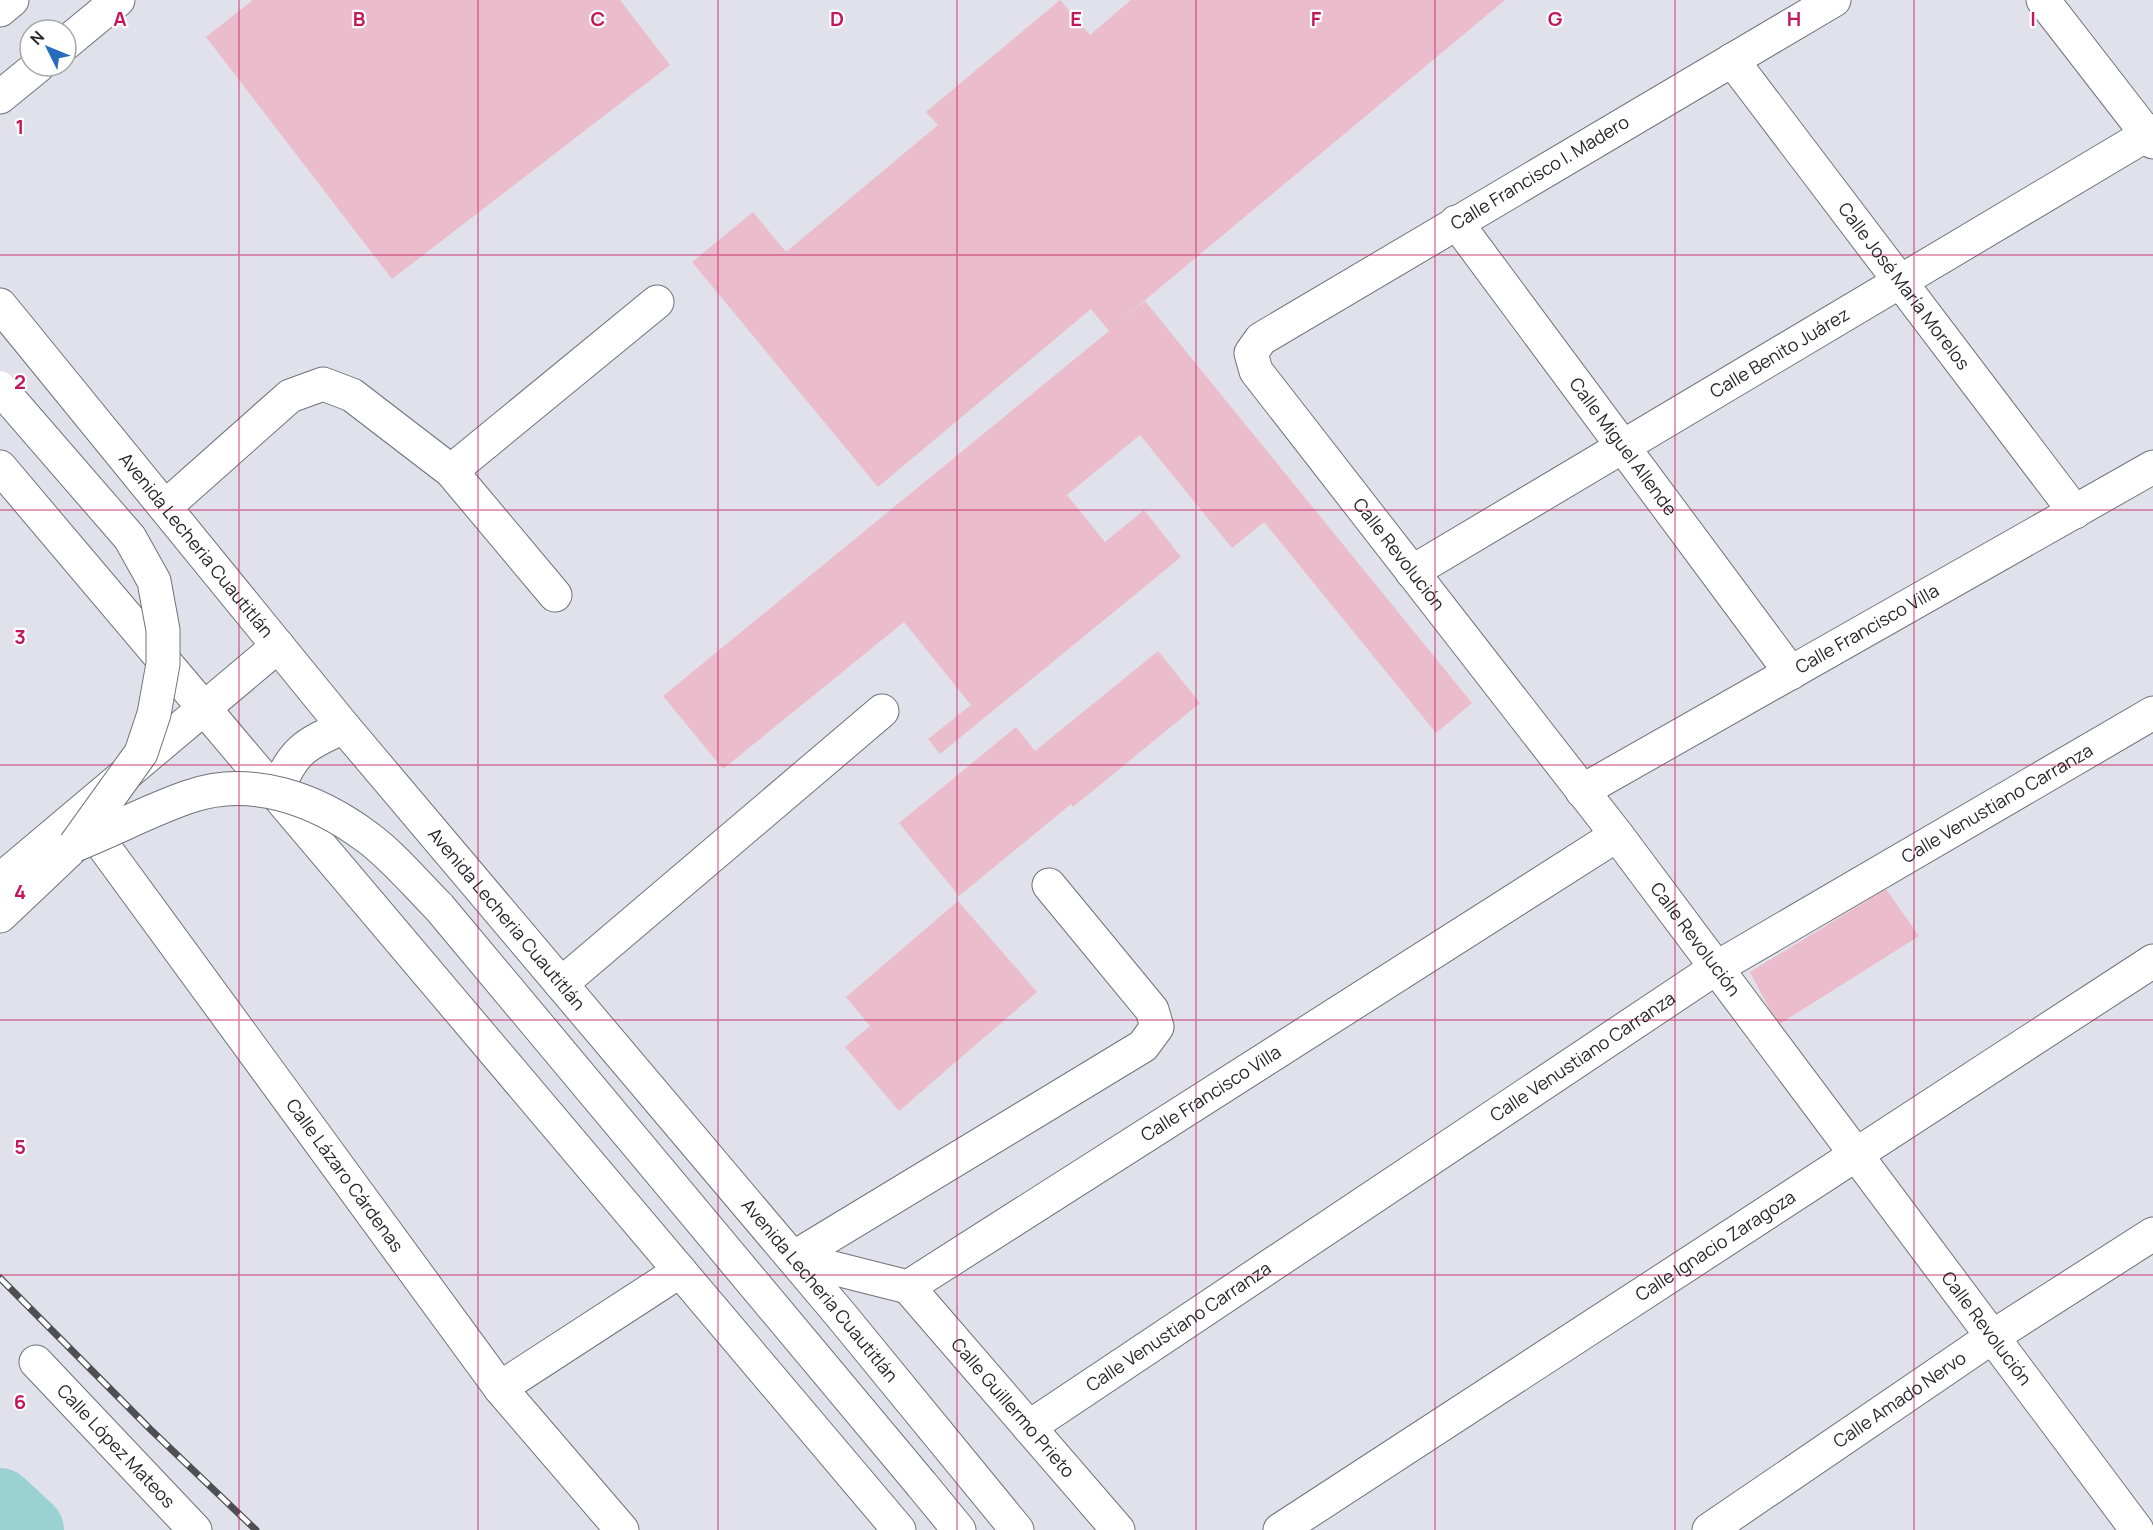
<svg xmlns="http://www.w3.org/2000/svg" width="2153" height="1530" viewBox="0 0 2153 1530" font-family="Manrope,sans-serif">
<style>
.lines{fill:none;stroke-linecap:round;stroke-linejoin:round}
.river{stroke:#9ad2d4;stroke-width:70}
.building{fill:#ebbccc}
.minor-casing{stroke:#71717a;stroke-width:35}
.major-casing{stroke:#71717a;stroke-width:35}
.minor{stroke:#fff;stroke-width:33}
.major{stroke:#fff;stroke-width:33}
.rail-casing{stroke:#4f4f53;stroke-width:7}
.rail{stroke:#fff;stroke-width:4.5;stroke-dasharray:14;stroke-linecap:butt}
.minor-bridge-casing{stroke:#71717a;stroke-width:35;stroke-linecap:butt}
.minor-bridge{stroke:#fff;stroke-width:33}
.grid{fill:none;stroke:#c2185b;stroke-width:1.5;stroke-opacity:0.55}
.labels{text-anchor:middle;stroke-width:4.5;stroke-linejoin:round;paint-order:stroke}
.street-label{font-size:18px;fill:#28282b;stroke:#fff}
.grid-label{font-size:20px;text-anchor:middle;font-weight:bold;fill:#c2185b;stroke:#fff;stroke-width:4.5;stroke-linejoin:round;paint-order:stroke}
</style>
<rect width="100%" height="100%" fill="#e1e1eb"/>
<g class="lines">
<polyline class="river" points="0,1503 29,1530"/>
</g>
<g class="building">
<polygon points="253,0 620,0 670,65 392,279 206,37"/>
<polygon points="1060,0 1090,35 1131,0 1505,0 1114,326 1145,301 1472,703 1436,733 1264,522 1232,548 1140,435 1067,495 1105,542 1144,510 1181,557 940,754 928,739 971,705 904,622 723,769 663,696 1109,331 1091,309 878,487 692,262 753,212 786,252 938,125 926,112"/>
<polygon points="1158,651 1200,703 1073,807 1071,804 959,896 899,823 1016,727 1035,751"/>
<polygon points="1886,889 1919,936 1778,1025 1750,972"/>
<polygon points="958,901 1037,992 899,1111 845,1047 870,1026 846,997"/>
</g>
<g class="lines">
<defs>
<g id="minor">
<path id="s1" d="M1834 0 1261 339 1251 353 1256 371 1617 835 2137 1530"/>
<polyline points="2043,0 2153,142"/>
<polyline points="0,10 12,0"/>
<polyline points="66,43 118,0"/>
<path id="s2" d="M1732 60 2075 512"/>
<polyline points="0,97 38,66"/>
<path id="s3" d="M1456 222 1791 673"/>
<polyline points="451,471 657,302"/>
<polyline points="165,507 290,396 323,384 352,395 451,471 555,595"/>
<path id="s4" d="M1412 572 2153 131"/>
<path id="s5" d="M1582 791 2153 467"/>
<path id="s6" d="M80 814 500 1388 622 1530"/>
<polyline points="0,880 278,646"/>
<polyline points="0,916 75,845"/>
<polyline points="561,984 882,711"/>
<path id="s7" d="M793 1258 908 1287 1617 835"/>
<polyline points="793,1258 1143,1046 1157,1027 1152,1010 1049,885"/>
<path id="s8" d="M908 1287 1118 1530"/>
<path id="s9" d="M36 1362 195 1530"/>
<polyline points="500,1388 680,1271"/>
<path id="s10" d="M1029 1427 1716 968 2153 713"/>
<polyline points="922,1485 959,1530"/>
<path id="s11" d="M1280 1530 2153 961"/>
<path id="s12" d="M1709 1530 1992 1337 2153 1234"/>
</g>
<g id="major">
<path id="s13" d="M0 305 344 727 840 1314 1017 1530"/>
<polyline points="0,467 899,1530"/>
<path d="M276 793C293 751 303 745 344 727"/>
</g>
</defs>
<use href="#minor" class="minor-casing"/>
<use href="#major" class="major-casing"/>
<use href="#minor" class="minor"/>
<use href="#major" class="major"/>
<defs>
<polyline id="rail" points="0,1278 150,1429 256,1530"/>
</defs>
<use href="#rail" class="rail-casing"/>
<use href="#rail" class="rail"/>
<defs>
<g id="minor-bridge">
<polyline points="0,388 130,538 154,581 163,630 163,664 154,714 141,753 75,845"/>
<path d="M75 845C113 830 150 810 188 797 251 775 316 799 367 837 393 856 416 884 439 907L922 1485"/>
</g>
</defs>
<use href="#minor-bridge" class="minor-bridge-casing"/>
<use href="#minor-bridge" class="minor-bridge"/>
</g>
<path class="grid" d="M239 0V1530M478 0V1530M718 0V1530M957 0V1530M1196 0V1530M1435 0V1530M1675 0V1530M1914 0V1530M0 255H2153M0 510H2153M0 765H2153M0 1020H2153M0 1275H2153"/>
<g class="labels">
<g class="street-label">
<text transform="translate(1540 173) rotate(-31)" y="6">Calle Francisco I. Madero</text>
<text dy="6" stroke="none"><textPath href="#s2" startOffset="284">Calle José María Morelos</textPath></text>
<text dy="6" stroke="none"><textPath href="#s4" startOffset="428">Calle Benito Juárez</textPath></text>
<text dy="6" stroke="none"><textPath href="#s3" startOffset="280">Calle Miguel Allende</textPath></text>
<text dy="6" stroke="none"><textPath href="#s13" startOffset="310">Avenida Lecheria Cuautitlán</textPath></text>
<text dy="6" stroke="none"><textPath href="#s1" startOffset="934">Calle Revolución</textPath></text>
<text dy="6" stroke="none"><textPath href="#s5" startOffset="328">Calle Francisco Villa</textPath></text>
<text dy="6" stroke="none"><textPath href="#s10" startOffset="1152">Calle Venustiano Carranza</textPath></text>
<text dy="6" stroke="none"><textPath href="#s13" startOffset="796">Avenida Lecheria Cuautitlán</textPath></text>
<text dy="6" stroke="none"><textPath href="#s1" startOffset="1420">Calle Revolución</textPath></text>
<text dy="6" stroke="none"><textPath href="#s10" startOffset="666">Calle Venustiano Carranza</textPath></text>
<text dy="6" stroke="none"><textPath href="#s7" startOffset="478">Calle Francisco Villa</textPath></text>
<text dy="6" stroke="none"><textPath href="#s6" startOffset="448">Calle Lázaro Cárdenas</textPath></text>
<text dy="6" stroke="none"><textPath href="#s11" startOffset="520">Calle Ignacio Zaragoza</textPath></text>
<text dy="6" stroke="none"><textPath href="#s13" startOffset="1282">Avenida Lecheria Cuautitlán</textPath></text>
<text dy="6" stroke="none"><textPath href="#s10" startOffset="180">Calle Venustiano Carranza</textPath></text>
<text dy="6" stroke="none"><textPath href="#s1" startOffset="1906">Calle Revolución</textPath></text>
<text dy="6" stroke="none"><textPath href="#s12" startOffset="231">Calle Amado Nervo</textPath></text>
<text dy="6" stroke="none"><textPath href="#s8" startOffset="160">Calle Guillermo Prieto</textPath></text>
<text dy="6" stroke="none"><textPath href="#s9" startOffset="116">Calle López Mateos</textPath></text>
</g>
</g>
<g class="grid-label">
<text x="120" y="26">A</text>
<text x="359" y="26">B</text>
<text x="598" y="26">C</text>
<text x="837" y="26">D</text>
<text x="1076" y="26">E</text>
<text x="1316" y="26">F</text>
<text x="1555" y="26">G</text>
<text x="1794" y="26">H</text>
<text x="2033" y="26">I</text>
<text x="20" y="134">1</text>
<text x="20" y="389">2</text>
<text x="20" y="644">3</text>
<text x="20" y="899">4</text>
<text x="20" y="1154">5</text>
<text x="20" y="1409">6</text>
</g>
<g transform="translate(48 48) rotate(313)"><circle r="28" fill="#ffffff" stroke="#a9a9aa" stroke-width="1.5"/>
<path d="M0-4.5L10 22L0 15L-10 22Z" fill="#276bbc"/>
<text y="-9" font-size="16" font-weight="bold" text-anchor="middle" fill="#28282b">N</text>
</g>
</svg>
